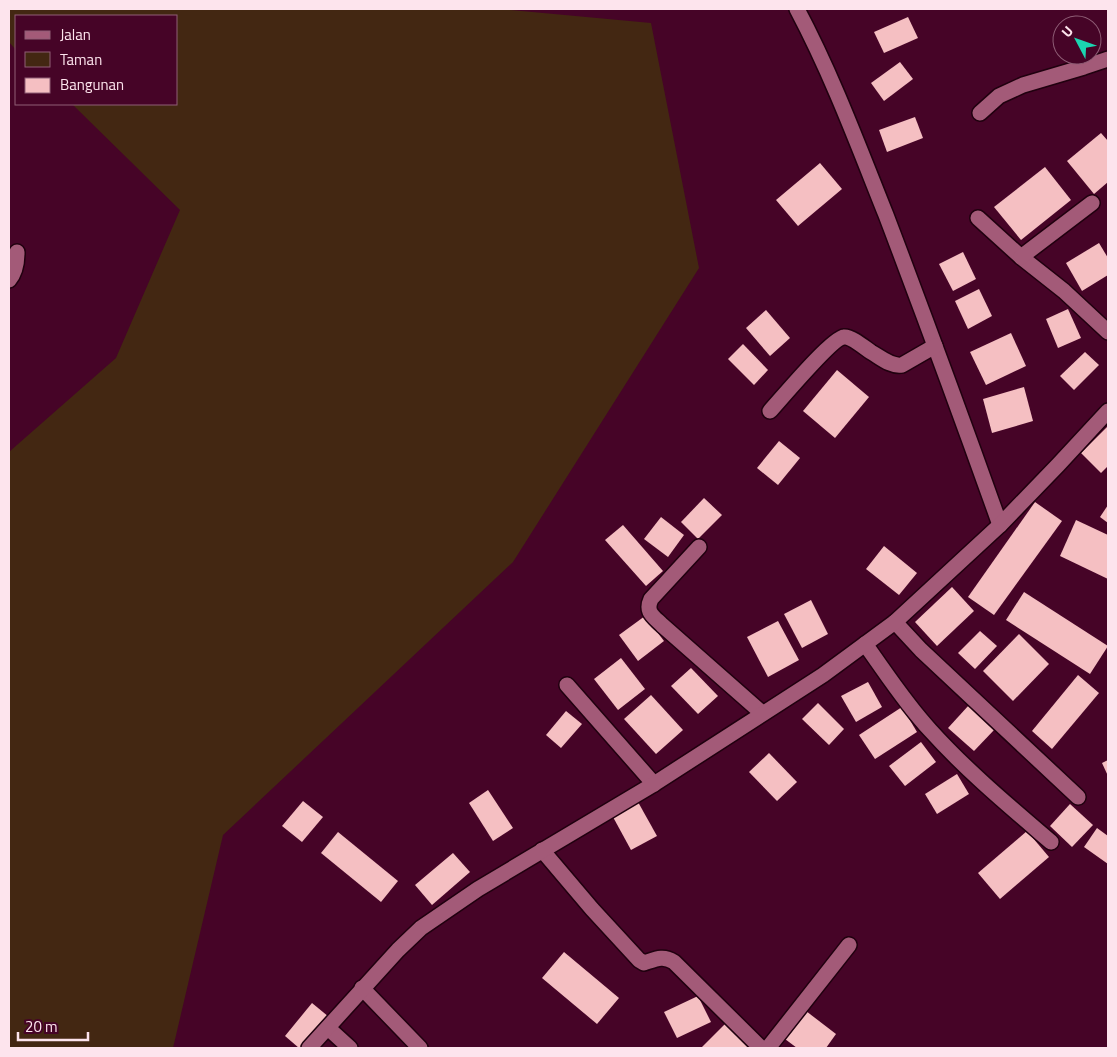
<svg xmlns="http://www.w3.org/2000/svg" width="1117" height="1057" viewBox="0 0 1117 1057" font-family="'Titillium Web',sans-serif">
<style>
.green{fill:#432712}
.building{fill:#f5bfc2}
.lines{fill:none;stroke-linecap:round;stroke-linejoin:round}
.minor-casing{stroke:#20010f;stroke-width:18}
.minor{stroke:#a35a78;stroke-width:15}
</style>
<rect width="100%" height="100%" fill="#460427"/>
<polygon class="green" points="9,9 501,9 651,23 699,268 513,562 223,835 173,1048 9,1048 9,452 116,358 180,210 72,104 176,104 176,16 16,16 16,50 9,42"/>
<g class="building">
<polygon points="908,17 918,38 884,53 874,32"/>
<polygon points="900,62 913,79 884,101 871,83"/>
<polygon points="915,117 923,138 887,152 879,130"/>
<polygon points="1101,133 1108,141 1108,182 1094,194 1067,161"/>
<polygon points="820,163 842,189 798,226 776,200"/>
<polygon points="1045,167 1071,200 1021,240 994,207"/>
<polygon points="1099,243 1108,258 1108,275 1082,291 1066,263"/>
<polygon points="963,252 976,279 953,291 939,264"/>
<polygon points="979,289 992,316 968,329 955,301"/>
<polygon points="1068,309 1081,338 1058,348 1046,319"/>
<polygon points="766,310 790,338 770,356 746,328"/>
<polygon points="1011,333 1026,366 986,385 970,352"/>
<polygon points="743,344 768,370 754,385 728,359"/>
<polygon points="1085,352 1099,365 1074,390 1060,376"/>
<polygon points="837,370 869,397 835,438 803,411"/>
<polygon points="1024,387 1033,421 992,433 983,399"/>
<polygon points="1108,426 1108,466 1101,473 1081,453"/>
<polygon points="779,441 800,458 778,485 757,468"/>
<polygon points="704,498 722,515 698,539 681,522"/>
<polygon points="1035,502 1062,521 994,615 968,597"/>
<polygon points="1108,505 1108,523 1100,517"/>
<polygon points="661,517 684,535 668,557 644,539"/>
<polygon points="1076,520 1108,535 1108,579 1060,556"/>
<polygon points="623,525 663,571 646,586 605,540"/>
<polygon points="884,546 917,573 899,595 866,569"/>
<polygon points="952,587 974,611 937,646 915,622"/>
<polygon points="1024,592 1108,646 1090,674 1006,620"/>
<polygon points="811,600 828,634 802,648 784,614"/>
<polygon points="645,616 664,641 638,661 619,635"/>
<polygon points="778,621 799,660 768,677 747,637"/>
<polygon points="980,631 997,646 975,669 958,653"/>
<polygon points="1019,634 1049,664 1013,701 983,671"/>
<polygon points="621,658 645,689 618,710 594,679"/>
<polygon points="691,668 718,696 698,714 671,686"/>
<polygon points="1078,675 1099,693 1052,749 1032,731"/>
<polygon points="868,682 882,707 856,722 841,696"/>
<polygon points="651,695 683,730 656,754 624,719"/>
<polygon points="818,703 844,729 829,745 802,719"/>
<polygon points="969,705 995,729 974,751 948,728"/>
<polygon points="902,707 917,732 875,759 859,735"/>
<polygon points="566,711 582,724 561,748 546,735"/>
<polygon points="921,742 936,762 905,786 889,766"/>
<polygon points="769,753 797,782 777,801 749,772"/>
<polygon points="1108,760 1108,776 1102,763"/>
<polygon points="957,774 969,794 937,814 925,794"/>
<polygon points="488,790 513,828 493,841 469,803"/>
<polygon points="303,801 323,817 302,842 282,826"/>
<polygon points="638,802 657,836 631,850 613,817"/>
<polygon points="1070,804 1093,825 1072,847 1050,826"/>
<polygon points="1097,828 1108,836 1108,864 1084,847"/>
<polygon points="1027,831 1049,857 1000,899 978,873"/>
<polygon points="338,832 398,881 381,902 321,853"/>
<polygon points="453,853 470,872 432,905 415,885"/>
<polygon points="564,952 619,998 597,1024 542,978"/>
<polygon points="698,996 711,1022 677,1038 664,1012"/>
<polygon points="312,1003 329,1017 302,1048 299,1048 285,1036"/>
<polygon points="806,1011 836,1034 826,1048 797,1048 785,1039"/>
<polygon points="728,1021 751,1043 746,1048 701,1048"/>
</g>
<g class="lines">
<defs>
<g id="minor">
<path d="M797 9C832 75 858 145 886 215 925 318 963 421 1000 525"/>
<polyline points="980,113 999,96 1023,85 1084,67 1108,59"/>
<polyline points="978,218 1021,257 1064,291 1108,332"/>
<polyline points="1021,257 1092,203"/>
<path d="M9 280C16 272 17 262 17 252"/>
<path d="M770 411C781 399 832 338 844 337 851 336 865 348 871 352 880 357 891 367 902 365L935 346"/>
<path d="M699 547 651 599C645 612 653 616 662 625L762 713"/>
<polyline points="895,622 921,650 1078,797"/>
<path d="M865 644C886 673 905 703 930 730 967 771 1009 806 1051 842"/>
<polyline points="567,685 654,784"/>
<path d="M542 850 592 909 639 960 644 963C656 959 663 955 674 962L761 1048"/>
<polyline points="362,988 420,1048"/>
<polyline points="328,1028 350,1048"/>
<polyline points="309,1048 398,950 421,928 478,889 654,784 823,675 895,622 1000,525 1058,465 1108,411"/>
<polyline points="768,1048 849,945"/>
</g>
</defs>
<use href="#minor" class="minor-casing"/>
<use href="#minor" class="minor"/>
</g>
<rect width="1117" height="1057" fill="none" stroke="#fde4ed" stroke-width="20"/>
<rect x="15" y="15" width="162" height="90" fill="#460427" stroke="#8f5e76"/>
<rect x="25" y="31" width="25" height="8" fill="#a35a78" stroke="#8f5e76"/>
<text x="60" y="40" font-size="15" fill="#fde4ed">Jalan</text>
<rect x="25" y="52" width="25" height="15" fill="#432712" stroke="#8f5e76"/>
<text x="60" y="65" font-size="15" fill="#fde4ed">Taman</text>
<rect x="25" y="78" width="25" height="15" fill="#f5bfc2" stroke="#8f5e76"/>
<text x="60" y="90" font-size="15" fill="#fde4ed">Bangunan</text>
<g transform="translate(1077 40) rotate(311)"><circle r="24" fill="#460427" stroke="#8f5e76"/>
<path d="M0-4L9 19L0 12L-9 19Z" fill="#1bd5b1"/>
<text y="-8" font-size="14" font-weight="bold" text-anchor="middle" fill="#fde4ed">U</text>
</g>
<path d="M18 1032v8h70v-8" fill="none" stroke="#fde4ed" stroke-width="2.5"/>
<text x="25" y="1032" font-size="15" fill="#fde4ed" stroke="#460427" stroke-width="4" paint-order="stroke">20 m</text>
</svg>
